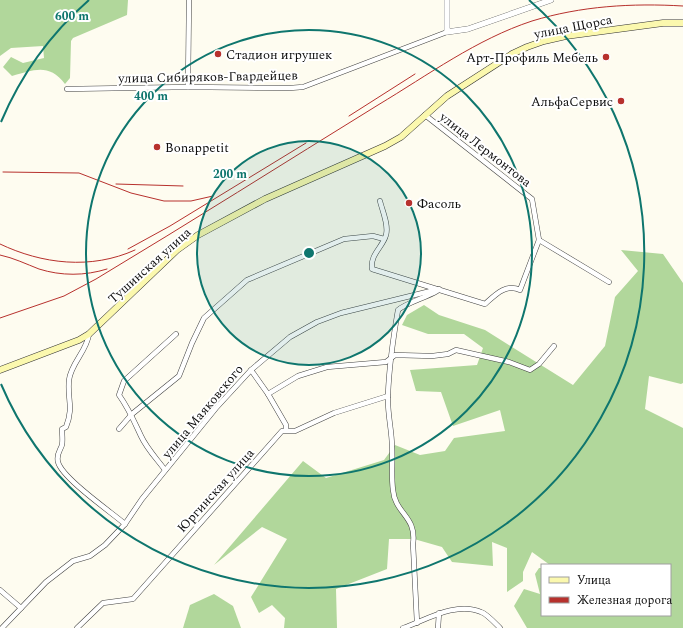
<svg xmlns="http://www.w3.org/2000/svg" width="683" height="628" viewBox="0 0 683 628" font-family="Spectral,serif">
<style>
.forest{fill:#b1d79b}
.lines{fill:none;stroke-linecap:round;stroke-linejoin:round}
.minor-casing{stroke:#414141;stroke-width:5.5}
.tertiary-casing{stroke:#414141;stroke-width:6}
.secondary-casing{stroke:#303030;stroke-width:7}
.minor{stroke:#fff;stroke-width:4.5}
.tertiary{stroke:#fff;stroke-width:5.5}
.secondary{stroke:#fbf8ae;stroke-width:6}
.rail{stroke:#b7312d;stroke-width:1}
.ring{fill:none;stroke:#0f766e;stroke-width:2}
.poi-dot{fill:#b7312d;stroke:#fff;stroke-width:1.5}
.labels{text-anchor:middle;stroke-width:4;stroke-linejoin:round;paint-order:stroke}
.street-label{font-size:13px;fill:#0e0e0e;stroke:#fff}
.poi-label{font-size:13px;fill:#0e0e0e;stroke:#fff;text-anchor:start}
.centre{fill:#0f766e;stroke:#fff;stroke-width:2}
.ring-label{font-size:12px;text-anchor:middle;font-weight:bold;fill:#0f766e;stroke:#fff;stroke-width:4;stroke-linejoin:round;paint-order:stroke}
</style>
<rect width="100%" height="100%" fill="#fefcf0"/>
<g class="forest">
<path d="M0 0H128L127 15 73 38 71 41 70 78 65 84C49 63 34 70 12 76L3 67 11 57 23 63 44 58 43 46 11 48 0 56Z"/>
<polygon points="621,250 663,254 683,283 683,383 681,384 649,376 645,409 683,428 683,628 527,628 514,606 524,589 540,594 535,574 539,568 542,568 542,615 670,615 670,565 550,565 532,552 523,572 523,581 507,592 507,548 492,542 493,566 452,562 442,547 414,539 389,539 387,569 336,589 337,628 284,628 285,618 272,605 259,613 251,597 287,539 262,527 214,565 303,461 326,478 384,460 395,445 420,455 445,451 454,438 505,431 500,410 453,426 441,392 416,391 410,370 477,365 483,348 464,334 428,334 402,325 407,315 424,305 439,315 485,330 573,385 605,346 615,297 638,271"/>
<polygon points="214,594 233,606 241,628 183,628 190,605"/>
</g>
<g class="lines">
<defs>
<g id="minor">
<polyline points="188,87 189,0"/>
<polyline points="67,89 188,87 290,88 303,87 447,32"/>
<polyline points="425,115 532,199 539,240 609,282"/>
<path d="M380 201C382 210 389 225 386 235 383 247 370 254 372 269L485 304C495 295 506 283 520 290L539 240"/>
<path d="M89 334C87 351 71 363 69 380 67 399 74 407 66 427L62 429C62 434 63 440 62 445 60 451 56 454 58 462 62 478 111 512 125 524"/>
<polyline points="251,370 268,394 298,376 327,367 386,362 395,355 432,356 448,354 456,350 509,362 530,370 539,364 554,346"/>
<polyline points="268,394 286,425 286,430"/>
<polyline points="119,429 132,414 179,376 192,343 204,318 247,280 344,239 373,236 384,239"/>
<path d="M165 470C157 459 147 449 141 436 134 421 129 409 119 395L124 381 176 334"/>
<polyline points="0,590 21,608"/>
<path d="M417 623 413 544C417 516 395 514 393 490 391 475 393 461 392 447 392 430 387 413 388 395 389 367 393 339 398 310 406 303 425 298 437 291"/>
<polyline points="2,628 46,582 73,561 90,556 105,545 125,524 142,499 216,408 251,370 290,337 317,322 341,313 439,289"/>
<polyline points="77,628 103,603 133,599 282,431 295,431 334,413 388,396"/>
<path d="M403 628C426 620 456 601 481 612 487 614 495 623 500 628"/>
<polyline points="438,628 439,613"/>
</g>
<polyline id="tertiary" points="447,0 447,32 468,29 551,0"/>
<polyline id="secondary" points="0,370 79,340 89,334 177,250 198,235 265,199 385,146 401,137 447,96 512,54 527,47 544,41 566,36 663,23 683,23"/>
</defs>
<use href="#minor" class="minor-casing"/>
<use href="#tertiary" class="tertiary-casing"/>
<use href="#secondary" class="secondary-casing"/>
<use href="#minor" class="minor"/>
<use href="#tertiary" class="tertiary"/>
<use href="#secondary" class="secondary"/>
<g class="rail">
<polyline points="349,116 415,74"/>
<polyline points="3,172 79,173 131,193 164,201 191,201 213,196"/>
<polyline points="116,184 183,186"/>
<path d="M0 244C42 264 91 270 135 250"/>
<polyline points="128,249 170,226 306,143"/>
<path d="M0 255C14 258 26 264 39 269 61 276 85 276 107 269"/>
<path d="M0 318 64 296 96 279C191 222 284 163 378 105 428 75 477 39 532 21 581 6 632 3 683 6"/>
</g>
</g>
<circle cx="309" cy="253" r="112" fill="#0f766e" fill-opacity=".12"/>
<g class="ring">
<circle cx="309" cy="253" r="112"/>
<circle cx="309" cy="253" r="223"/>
<path d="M1 122A335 335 0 0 1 89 0M529 0A335 335 0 1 1 1 384"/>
</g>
<g class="poi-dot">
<circle cx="218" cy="54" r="4"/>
<circle cx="606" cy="57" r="4"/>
<circle cx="621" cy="101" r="4"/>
<circle cx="157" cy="147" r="4"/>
<circle cx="409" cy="203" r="4"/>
</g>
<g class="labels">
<g class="street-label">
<text transform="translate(573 26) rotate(-11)" y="5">улица Щорса</text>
<text transform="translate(208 76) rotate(-1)" y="5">улица Сибиряков-Гвардейцев</text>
<text transform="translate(486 149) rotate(38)" y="5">улица Лермонтова</text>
<text transform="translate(149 265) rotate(-42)" y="5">Тушинская улица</text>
<text transform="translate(202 411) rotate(-50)" y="5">улица Маяковского</text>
<text transform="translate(215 490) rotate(-48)" y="5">Юргинская улица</text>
</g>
<g class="poi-label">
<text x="226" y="59">Стадион игрушек</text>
<text x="598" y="62" text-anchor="end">Арт-Профиль Мебель</text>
<text x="613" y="106" text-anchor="end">АльфаСервис</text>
<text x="165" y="152">Bonappetit</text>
<text x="417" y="208">Фасоль</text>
</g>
</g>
<circle cx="309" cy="253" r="6" class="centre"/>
<g class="ring-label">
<text x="72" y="20">600 m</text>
<text x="151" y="100">400 m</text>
<text x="230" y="178">200 m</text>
</g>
<rect x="541" y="564" width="130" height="52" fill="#ffffff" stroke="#9f9f9f"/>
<rect x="549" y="577" width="20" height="6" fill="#fbf8ae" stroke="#9f9f9f"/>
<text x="577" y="584" font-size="12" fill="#0e0e0e">Улица</text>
<rect x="549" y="597" width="20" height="6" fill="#b7312d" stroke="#9f9f9f"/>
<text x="577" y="604" font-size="12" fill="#0e0e0e">Железная дорога</text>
</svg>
